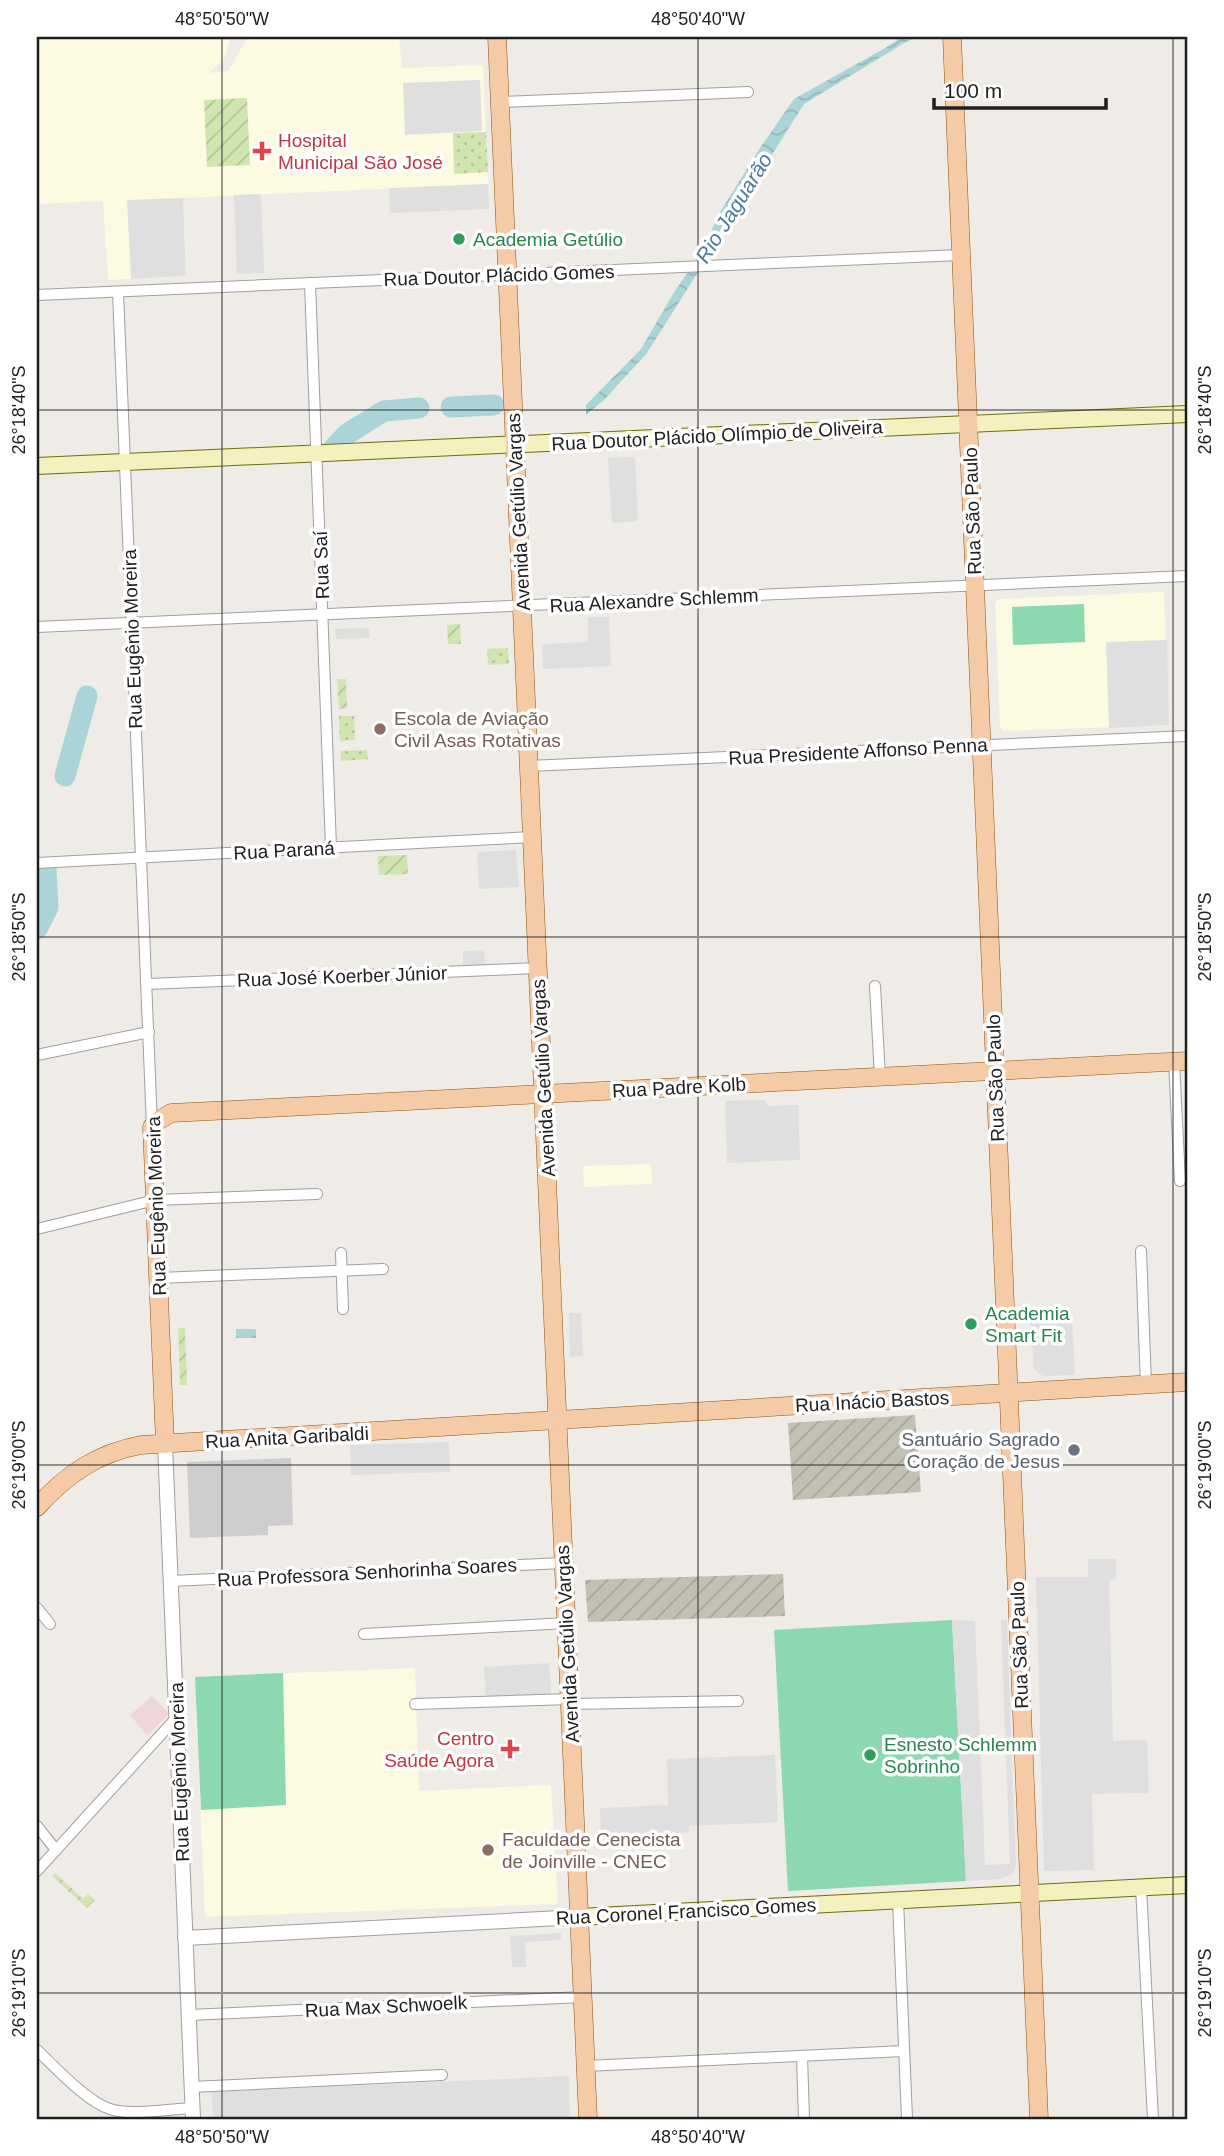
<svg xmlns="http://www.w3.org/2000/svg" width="1224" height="2156" viewBox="0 0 1224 2156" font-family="Arial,sans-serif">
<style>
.commercial{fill:#efd7d9}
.education{fill:#fdfae2}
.religious{fill:#cdcdcd}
.construction{fill:url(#construction-furrows)}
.grass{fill:url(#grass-dots)}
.garden{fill:url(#garden-furrows)}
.pitch{fill:#8bd8b1}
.parking{fill:#dfdfdf}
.water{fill:url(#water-waves)}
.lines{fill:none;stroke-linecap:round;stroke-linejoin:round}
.river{stroke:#abd4d9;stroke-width:21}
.minor-casing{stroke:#a0a0a0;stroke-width:12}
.tertiary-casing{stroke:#a0a0a0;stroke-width:16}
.secondary-casing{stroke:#6f6e0e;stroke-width:18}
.primary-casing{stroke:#8f550c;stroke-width:19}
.minor{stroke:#fff;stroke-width:10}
.tertiary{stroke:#fff;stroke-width:14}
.secondary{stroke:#f5f1bf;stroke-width:16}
.primary{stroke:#f5caa6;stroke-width:18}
.ticks{fill:none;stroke:#1f1f1f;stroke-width:2;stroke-opacity:0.45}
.health-dot{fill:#e0444e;stroke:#fff;stroke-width:2.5}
.leisure-dot{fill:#2e9e5b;stroke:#fff;stroke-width:2.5}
.education-dot{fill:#8d6e63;stroke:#fff;stroke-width:2.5}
.worship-dot{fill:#6b7280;stroke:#fff;stroke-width:2.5}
.labels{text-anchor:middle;stroke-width:7;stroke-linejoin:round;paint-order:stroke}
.health-label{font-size:19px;fill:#be3a42;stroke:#fff;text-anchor:start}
.leisure-label{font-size:19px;fill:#27864d;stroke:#fff;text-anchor:start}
.street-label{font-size:19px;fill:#1f1f1f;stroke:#fff}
.education-label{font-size:19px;fill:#785e54;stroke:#fff;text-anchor:start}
.worship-label{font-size:19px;fill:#5b616d;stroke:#fff;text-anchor:end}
.water-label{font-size:21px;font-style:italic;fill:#4c7b99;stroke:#fff}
.neatline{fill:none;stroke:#1f1f1f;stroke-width:2.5}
.ticks-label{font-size:18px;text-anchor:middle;fill:#1f1f1f}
</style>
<defs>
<pattern id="construction-furrows" width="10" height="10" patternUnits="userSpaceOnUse" patternTransform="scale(1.75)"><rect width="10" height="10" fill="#c3c1b3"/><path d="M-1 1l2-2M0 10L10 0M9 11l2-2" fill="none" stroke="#a7a59a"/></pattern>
<pattern id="grass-dots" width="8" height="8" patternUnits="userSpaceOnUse" patternTransform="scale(1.75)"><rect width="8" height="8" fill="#d1e5b1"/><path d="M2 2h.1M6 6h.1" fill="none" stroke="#b3c498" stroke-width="1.8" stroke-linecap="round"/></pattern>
<pattern id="garden-furrows" width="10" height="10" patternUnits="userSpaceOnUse" patternTransform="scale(1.75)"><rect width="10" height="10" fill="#d1e5b1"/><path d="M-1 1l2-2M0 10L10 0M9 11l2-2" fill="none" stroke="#b3c498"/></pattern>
<pattern id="water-waves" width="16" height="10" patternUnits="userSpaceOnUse" patternTransform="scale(1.75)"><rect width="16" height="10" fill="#abd4d9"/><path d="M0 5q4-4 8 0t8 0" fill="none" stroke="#93b6ba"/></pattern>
</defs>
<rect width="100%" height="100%" fill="#efebe7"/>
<polygon class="commercial" points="152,1696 169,1714 147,1736 130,1715"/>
<g class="education">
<polygon points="37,37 231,37 224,59 209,73 228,71 248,37 399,37 402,68 483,65 488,184 183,198 186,276 108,280 103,201 37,204"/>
<polygon points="1164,592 1169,725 1004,731 1000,726 995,603 998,599"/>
<polygon points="651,1164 652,1184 584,1187 583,1166"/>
<polygon points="415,1668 419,1791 551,1785 558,1904 205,1917 195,1677"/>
</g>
<polygon class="religious" points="291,1458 293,1525 268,1526 268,1535 190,1538 187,1462"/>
<g class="construction">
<polygon points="915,1415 921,1492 793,1500 788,1423"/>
<polygon points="783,1574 785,1616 588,1622 585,1580"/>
</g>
<g class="grass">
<polygon points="486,132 488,172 454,174 453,133"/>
<polygon points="508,648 509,664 488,665 487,649"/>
<polygon points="339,716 354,716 355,740 340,741"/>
<polygon points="367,750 368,759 341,761 341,751"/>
</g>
<g class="garden">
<polygon points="247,98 250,165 207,167 204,100"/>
<polygon points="460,624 461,644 448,644 447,625"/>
<polygon points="337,679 346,679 347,708 339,709"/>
<polygon points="407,855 408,874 379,875 378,856"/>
<polygon points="178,1328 185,1328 187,1385 180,1385"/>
<polygon points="55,1873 83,1899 88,1894 95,1900 87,1908 52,1876"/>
</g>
<g class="pitch">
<polygon points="1084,604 1085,642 1013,645 1012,607"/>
<polygon points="952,1620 966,1881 788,1891 774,1630"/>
<polygon points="283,1673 286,1805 201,1810 195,1677"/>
</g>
<g class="parking">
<polygon points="480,80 482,131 405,135 403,83"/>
<polygon points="488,184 489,209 390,213 389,188"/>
<polygon points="261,194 264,273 237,274 234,195"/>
<polygon points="183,198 186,276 131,279 127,200"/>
<polygon points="635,457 638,521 612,523 608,458"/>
<polygon points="588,617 609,617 611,666 543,669 542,644 588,642"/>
<polygon points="369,628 370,638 336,639 335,629"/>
<polygon points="1167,640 1169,725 1109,728 1106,642"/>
<polygon points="516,850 519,887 479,889 477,852"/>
<polygon points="484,950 485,966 463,967 463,951"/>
<polygon points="764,1100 768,1106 798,1105 800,1160 727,1163 725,1101"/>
<polygon points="569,1313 581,1313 583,1356 570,1357"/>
<polygon points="1072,1315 1075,1375 1043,1376 1034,1369 1030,1318"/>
<polygon points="449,1442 450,1472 351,1475 350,1445"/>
<polygon points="1088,1559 1116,1559 1116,1579 1109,1580 1113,1741 1147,1740 1149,1793 1092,1794 1094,1870 1044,1871 1036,1577 1088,1577"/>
<polygon points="952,1620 975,1621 985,1865 1010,1864 1001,1620 1007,1620 1016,1865 1013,1874 1000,1879 966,1881"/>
<polygon points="549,1663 551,1694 486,1698 484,1667"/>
<polygon points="775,1755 778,1822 689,1826 689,1833 601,1837 600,1808 668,1805 667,1759"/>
<polygon points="561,1933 561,1940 525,1942 526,1967 512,1967 510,1936"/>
<polygon points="569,2076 570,2119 213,2119 212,2092"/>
</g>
<g class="water">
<polygon points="902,37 918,37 906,42 804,104 647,353 605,399 586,415 586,405 641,349 673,294 703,249 719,214 758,151 794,99 885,48"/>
<rect x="236" y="1329" width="20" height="9"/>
</g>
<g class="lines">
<g class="river">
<polyline points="451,407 494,405"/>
<polyline points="332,450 347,434 384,411 419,408"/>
<polyline points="65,776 87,696"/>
<polyline points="37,929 48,907 46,868"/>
</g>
<defs>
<g id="minor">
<polyline points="500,102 748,92"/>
<polyline points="310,283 331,848"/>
<polyline points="118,292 152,1127"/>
<polyline points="37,295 961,255"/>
<polyline points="37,627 1187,576"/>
<polyline points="529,766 1187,736"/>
<polyline points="37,863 532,837"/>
<polyline points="147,984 538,968"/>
<polyline points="875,986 880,1077"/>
<polyline points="37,1055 149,1032"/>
<polyline points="1174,1062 1180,1181"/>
<polyline points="37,1229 155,1200 317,1194"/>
<polyline points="1141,1251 1146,1385"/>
<polyline points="341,1253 343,1309"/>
<polyline points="159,1278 383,1269"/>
<polyline points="171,1581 564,1563"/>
<polyline points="37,1608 50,1624"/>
<polyline points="364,1634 566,1623"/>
<polyline points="415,1704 570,1699"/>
<polyline points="570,1704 738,1701"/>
<polyline points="37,1826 56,1850"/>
<polyline points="37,1871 177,1717"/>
<polyline points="1141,1887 1153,2119"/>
<polyline points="898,1900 907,2119"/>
<polyline points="189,2015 583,1997"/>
<path d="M37 2050C55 2067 87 2102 110 2109 129 2116 171 2109 192 2108"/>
<polyline points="802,2056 804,2119"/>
<polyline points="586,2066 904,2051"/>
<polyline points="191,2087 442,2075"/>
</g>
<g id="tertiary">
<polyline points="165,1444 193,2119"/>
<polyline points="185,1938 579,1917"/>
</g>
<g id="secondary">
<polyline points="37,466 1187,414"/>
<polyline points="579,1917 1187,1885"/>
</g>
<g id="primary">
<polyline points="497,37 588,2119"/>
<polyline points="952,37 1039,2119"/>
<polyline points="165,1444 152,1127 158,1121 171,1113 1187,1061"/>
<path d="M37 1507C66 1475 97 1453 141 1445L1187 1382"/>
</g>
</defs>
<use href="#minor" class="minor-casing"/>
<use href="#tertiary" class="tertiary-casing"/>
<use href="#secondary" class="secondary-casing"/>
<use href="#primary" class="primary-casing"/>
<use href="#minor" class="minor"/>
<use href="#tertiary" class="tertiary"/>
<use href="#secondary" class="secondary"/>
<use href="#primary" class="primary"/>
</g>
<path class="ticks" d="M222 37V2119M698 37V2119M1173 37V2119M37 410H1187M37 937H1187M37 1465H1187M37 1993H1187"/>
<g class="health-dot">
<path d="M258.5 140.5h7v7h7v7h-7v7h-7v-7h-7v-7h7z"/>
<path d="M506.5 1738.5h7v7h7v7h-7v7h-7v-7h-7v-7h7z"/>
</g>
<g class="leisure-dot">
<circle cx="459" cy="239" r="7"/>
<circle cx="971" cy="1324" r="7"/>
<circle cx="870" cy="1755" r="7"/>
</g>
<g class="education-dot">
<circle cx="380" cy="729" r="7"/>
<circle cx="488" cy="1850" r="7"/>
</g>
<circle class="worship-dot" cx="1074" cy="1450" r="7"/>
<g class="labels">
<g class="health-label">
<text x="278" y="147">Hospital<tspan x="278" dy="22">Municipal São José</tspan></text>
<text x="494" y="1745" text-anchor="end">Centro<tspan x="494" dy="22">Saúde Agora</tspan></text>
</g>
<g class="leisure-label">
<text x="473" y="246">Academia Getúlio</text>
<text x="985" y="1320">Academia<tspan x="985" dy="22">Smart Fit</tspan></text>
<text x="884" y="1751">Esnesto Schlemm<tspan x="884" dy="22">Sobrinho</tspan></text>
</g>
<g class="street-label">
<text transform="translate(499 275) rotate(-2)" y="7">Rua Doutor Plácido Gomes</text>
<text transform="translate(717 435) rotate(-3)" y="7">Rua Doutor Plácido Olímpio de Oliveira</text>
<text transform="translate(972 511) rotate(-92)" y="7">Rua São Paulo</text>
<text transform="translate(518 512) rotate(-93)" y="7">Avenida Getúlio Vargas</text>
<text transform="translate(321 565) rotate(-92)" y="7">Rua Saí</text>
<text transform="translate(654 600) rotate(-3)" y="7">Rua Alexandre Schlemm</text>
<text transform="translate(132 639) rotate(-92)" y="7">Rua Eugênio Moreira</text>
<text transform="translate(858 751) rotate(-3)" y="7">Rua Presidente Affonso Penna</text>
<text transform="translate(284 850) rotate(-3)" y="7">Rua Paraná</text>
<text transform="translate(342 976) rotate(-2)" y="7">Rua José Koerber Júnior</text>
<text transform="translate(543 1078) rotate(-93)" y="7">Avenida Getúlio Vargas</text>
<text transform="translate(995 1078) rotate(-92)" y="7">Rua São Paulo</text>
<text transform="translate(679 1087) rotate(-3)" y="7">Rua Padre Kolb</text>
<text transform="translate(156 1206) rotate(-92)" y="7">Rua Eugênio Moreira</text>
<text transform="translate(872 1401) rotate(-3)" y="7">Rua Inácio Bastos</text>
<text transform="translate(287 1437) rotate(-3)" y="7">Rua Anita Garibaldi</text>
<text transform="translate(367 1572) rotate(-3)" y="7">Rua Professora Senhorinha Soares</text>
<text transform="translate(567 1644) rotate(-93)" y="7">Avenida Getúlio Vargas</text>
<text transform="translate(1019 1645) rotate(-92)" y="7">Rua São Paulo</text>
<text transform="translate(179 1772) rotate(-92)" y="7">Rua Eugênio Moreira</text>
<text transform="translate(686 1911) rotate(-3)" y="7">Rua Coronel Francisco Gomes</text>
<text transform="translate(386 2006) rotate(-3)" y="7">Rua Max Schwoelk</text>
</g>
<g class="education-label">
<text x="394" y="725">Escola de Aviação<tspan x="394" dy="22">Civil Asas Rotativas</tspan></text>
<text x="502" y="1846">Faculdade Cenecista<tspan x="502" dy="22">de Joinville - CNEC</tspan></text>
</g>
<g class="worship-label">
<text x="1060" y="1446">Santuário Sagrado<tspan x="1060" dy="22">Coração de Jesus</tspan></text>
</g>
<g class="water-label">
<text transform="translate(734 208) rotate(-58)" y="7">Rio Jaguarão</text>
</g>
</g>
<rect width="1224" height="2156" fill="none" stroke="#ffffff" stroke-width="77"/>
<path d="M934 98v10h172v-10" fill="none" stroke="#1f1f1f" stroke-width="3.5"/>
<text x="944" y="98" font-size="21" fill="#1f1f1f" stroke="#ffffff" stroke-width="5" paint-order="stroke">100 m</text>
<rect x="38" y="38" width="1148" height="2080" class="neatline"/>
<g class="ticks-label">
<text x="222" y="25">48°50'50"W</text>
<text x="698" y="25">48°50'40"W</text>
<text transform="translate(19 410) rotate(-90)" y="6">26°18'40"S</text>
<text transform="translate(1205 410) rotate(-90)" y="6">26°18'40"S</text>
<text transform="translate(19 937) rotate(-90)" y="6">26°18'50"S</text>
<text transform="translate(1205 937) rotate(-90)" y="6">26°18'50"S</text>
<text transform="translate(19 1465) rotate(-90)" y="6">26°19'00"S</text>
<text transform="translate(1205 1465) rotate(-90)" y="6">26°19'00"S</text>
<text transform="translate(19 1993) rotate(-90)" y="6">26°19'10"S</text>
<text transform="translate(1205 1993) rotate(-90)" y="6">26°19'10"S</text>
<text x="222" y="2143">48°50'50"W</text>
<text x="698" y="2143">48°50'40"W</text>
</g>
</svg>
